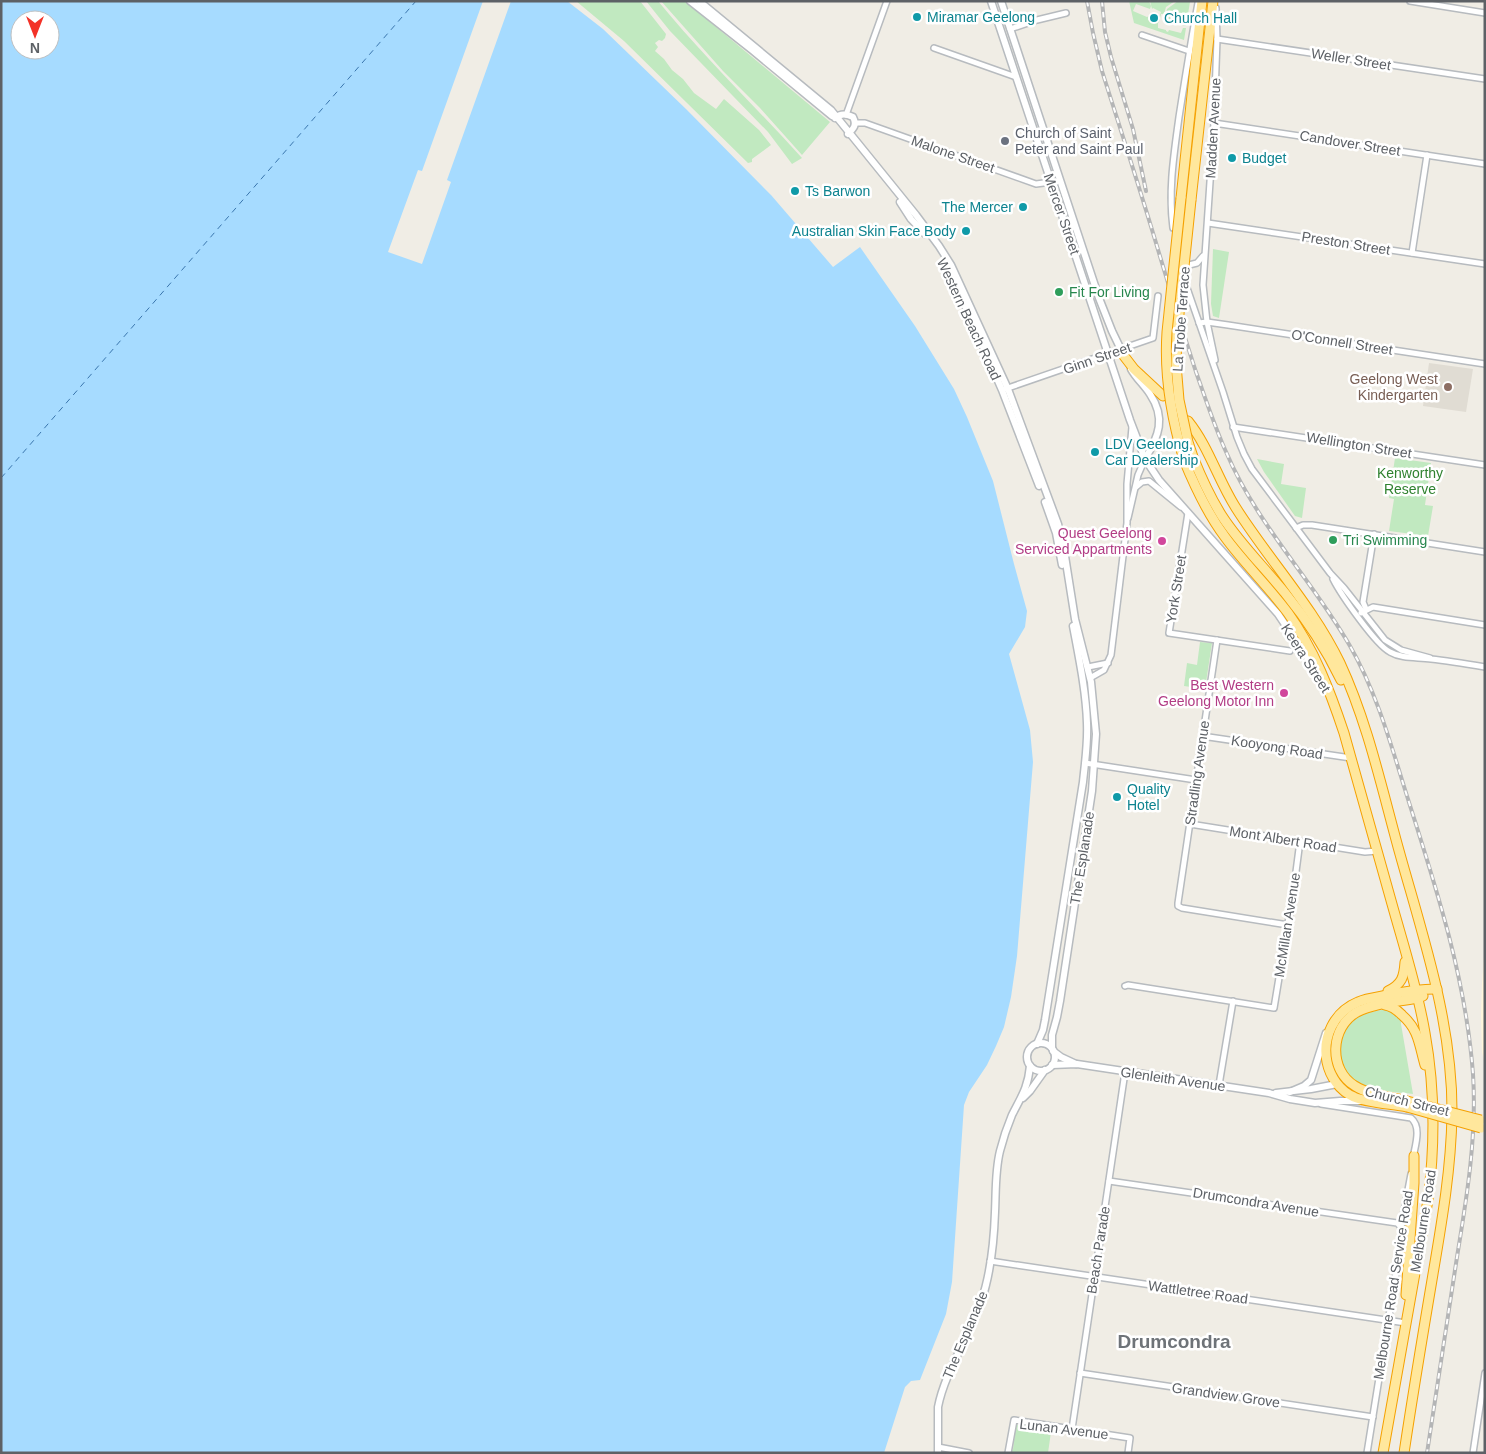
<svg xmlns="http://www.w3.org/2000/svg" width="1486" height="1454" viewBox="0 0 1486 1454" font-family="Arial,sans-serif">
<style>
.commercial{fill:#fff6db}
.education{fill:#e0dcd3}
.green{fill:#c1e9c0}
.water{fill:#a6dbff;fill-rule:evenodd}
.pier{fill:#f0ede5}
.lines{fill:none;stroke-linecap:round;stroke-linejoin:round}
.ferry{stroke:#3a76ae;stroke-width:1;stroke-dasharray:6 5;stroke-linecap:butt}
.minor-casing{stroke:#b7bbbf;stroke-width:8}
.tertiary-casing{stroke:#b7bbbf;stroke-width:9}
.trunk-casing{stroke:#f5a100;stroke-width:11}
.minor{stroke:#fff;stroke-width:5}
.tertiary{stroke:#fff;stroke-width:6}
.trunk{stroke:#ffe79c;stroke-width:9}
.rail-casing{stroke:#b4b5b6;stroke-width:4}
.rail{stroke:#fff;stroke-width:2;stroke-dasharray:5.5;stroke-linecap:butt}
.trunk-bridge-casing{stroke:#f5a100;stroke-width:11;stroke-linecap:butt}
.trunk-bridge{stroke:#ffe79c;stroke-width:9}
.culture-dot{fill:#0f9aa8;stroke:#fff;stroke-width:2}
.worship-dot{fill:#6b7280;stroke:#fff;stroke-width:2}
.leisure-dot{fill:#2e9e5b;stroke:#fff;stroke-width:2}
.education-dot{fill:#8d6e63;stroke:#fff;stroke-width:2}
.hotel-dot{fill:#d1479c;stroke:#fff;stroke-width:2}
.labels{text-anchor:middle;stroke-width:5;stroke-linejoin:round;paint-order:stroke}
.culture-label{font-size:14px;fill:#0d838f;stroke:#fff;text-anchor:start}
.street-label{font-size:14px;fill:#5d6166;stroke:#fff}
.worship-label{font-size:14px;fill:#5b616d;stroke:#fff;text-anchor:start}
.leisure-label{font-size:14px;fill:#27864d;stroke:#fff;text-anchor:start}
.education-label{font-size:14px;fill:#785e54;stroke:#fff;text-anchor:end}
.park-label{font-size:14px;fill:#308230;stroke:#fff}
.hotel-label{font-size:14px;fill:#b23c85;stroke:#fff;text-anchor:end}
.district-label{font-size:19px;font-weight:bold;fill:#6e7378;stroke:#fff}
</style>
<rect width="100%" height="100%" fill="#f0ede5"/>
<polygon class="commercial" points="1485,942 1485,1065 1482,1052 1481,1015 1482,983"/>
<polygon class="education" points="1429,363 1473,369 1466,412 1423,406"/>
<g class="green">
<polygon points="576,1 640,1 666,34 665,38 662,41 659,40 655,43 658,47 655,51 664,59 672,70 683,79 694,93 716,109 724,99 759,130 771,145 752,159 752,162 748,163 624,41"/>
<path d="M646 1H658C703 56 754 105 802 158L792 164 768 132 670 31Z"/>
<polygon points="661,1 685,1 830,122 802,155 760,108 723,71"/>
<polygon points="1129,1 1149,1 1151,6 1150,9 1136,4 1133,11 1147,17 1149,16 1148,20 1157,23 1161,12 1153,8 1152,9 1150,1 1175,1 1166,7 1164,14 1161,14 1159,22 1158,23 1158,28 1166,30 1166,31 1168,32 1169,30 1181,33 1183,28 1186,28 1184,40 1134,23"/>
<polygon points="1178,1 1190,2 1186,26 1182,25 1183,20 1178,20 1177,21 1165,19 1167,9"/>
<polygon points="1213,249 1229,252 1219,318 1213,316 1211,304"/>
<polygon points="1395,458 1431,463 1425,505 1433,506 1428,536 1389,531 1394,499 1389,498"/>
<polygon points="1257,459 1284,464 1281,484 1306,488 1302,518 1295,516 1264,472"/>
<polygon points="1200,642 1212,643 1205,689 1184,686 1187,663 1197,665"/>
<path d="M1388 1009 1401 1017V1024L1413 1094C1398 1092 1374 1092 1360 1084 1337 1070 1332 1036 1355 1019 1365 1012 1376 1011 1388 1009Z"/>
<polygon points="1019,1424 1026,1425 1027,1429 1051,1432 1048,1453 1010,1453 1013,1449 1015,1432 1013,1430 1015,1427"/>
</g>
<path class="water" d="M1 1H567L603 29 686 109 771 195 833 267 860 247 915 326 954 389 967 417 993 481 1014 564 1027 611 1025 627 1009 654 1030 730 1033 762 1017 956 1011 997 1004 1027 996 1046 987 1065 969 1092 964 1105 952 1282 946 1314 920 1380 911 1381 905 1387 884 1453H1ZM20 20H50V50H20Z"/>
<polygon class="pier" points="483,1 511,1 447,180 451,182 422,264 388,252 418,170 422,171"/>
<g class="lines">
<polyline class="ferry" points="1,478 416,1"/>
<defs>
<g id="minor">
<polyline points="1410,1 1485,13"/>
<polyline points="1010,29 1037,20 1066,13"/>
<polyline points="1142,35 1189,51"/>
<polyline points="1217,39 1485,79"/>
<polyline points="934,48 1016,77"/>
<polyline points="846,115 887,1"/>
<polyline points="856,123 865,123 1036,184 1051,182"/>
<polyline points="1214,123 1485,164"/>
<polyline points="1208,223 1485,264"/>
<path d="M1173 228C1168 190 1174 154 1179 117 1185 79 1191 41 1198 3"/>
<polyline points="1412,253 1427,155"/>
<polyline points="1189,265 1197,263 1203,256"/>
<polyline points="1187,288 1223,392 1237,437 1244,454 1252,469 1330,573 1344,588 1385,640 1401,650 1430,658"/>
<polyline points="1199,323 1207,322 1228,325 1485,364"/>
<polyline points="1215,360 1207,322 1203,285 1214,123 1217,39 1216,8"/>
<polyline points="1005,389 1153,338 1158,296"/>
<polyline points="1233,427 1485,465"/>
<polyline points="1136,487 1142,482 1149,481 1181,507"/>
<polyline points="1188,513 1169,633 1290,651"/>
<polyline points="1128,518 1138,475 1145,459"/>
<polyline points="1296,528 1303,525 1312,525 1485,552"/>
<path d="M1333 579C1341 595 1376 645 1390 652 1402 659 1417 657 1431 659 1449 661 1467 664 1485 667"/>
<polyline points="1366,609 1363,602 1374,534"/>
<polyline points="1361,613 1373,607 1485,625"/>
<polyline points="1217,640 1178,903 1178,906 1182,908 1288,925"/>
<polyline points="1088,667 1108,663"/>
<polyline points="1090,678 1104,670 1111,655 1127,523 1127,484 1132,427"/>
<polyline points="1202,736 1351,758"/>
<polyline points="1085,763 1196,780"/>
<polyline points="1190,824 1365,852 1377,851"/>
<polyline points="1125,986 1128,985 1274,1008 1294,887 1300,841"/>
<polyline points="1219,1085 1233,1001"/>
<path d="M1321 1104 1411 1118C1422 1127 1415 1146 1413 1158"/>
<polyline points="1109,1181 1397,1223 1401,1227"/>
<polyline points="990,1261 1406,1323"/>
<polyline points="1080,1373 1373,1417"/>
<polyline points="1072,1429 1125,1072"/>
<polyline points="938,1447 969,1453"/>
<polyline points="1008,1453 1014,1420 1130,1438 1128,1453"/>
<polyline points="1367,1453 1402,1235 1401,1227 1411,1174"/>
<polyline points="1473,1453 1485,1373"/>
</g>
<g id="tertiary">
<polyline points="690,1 752,50 832,116"/>
<polyline points="699,1 831,110 916,215 939,246 951,265 1008,389 1058,524 1065,556 1075,619 1091,682 1096,734 1092,791 1060,1001 1057,1017 1052,1035 1052,1048"/>
<polyline points="991,1 1130,420 1145,459 1159,480 1278,614 1319,675"/>
<polyline points="1001,1 1099,298 1112,331 1125,358"/>
<path d="M835 118C841 113 846 114 853 117 857 125 854 128 848 134"/>
<polyline points="900,202 911,219 925,234"/>
<polyline points="961,296 1002,390 1039,486"/>
<path d="M1131 369C1136 378 1144 385 1150 394 1166 418 1159 436 1145 459"/>
<polyline points="1045,502 1056,533 1062,565"/>
<circle cx="1041" cy="1057" r="14"/>
<path d="M1037 1044 1043 1030 1045 1020 1083 782C1085 762 1088 743 1087 723 1086 691 1079 658 1073 626"/>
<polyline points="1053,1051 1061,1057 1076,1064"/>
<polyline points="1052,1065 1077,1064 1269,1093 1290,1099 1315,1103 1340,1101 1360,1101"/>
<polyline points="1290,1092 1304,1086 1311,1080 1326,1033"/>
<polyline points="1276,1093 1311,1089 1337,1084"/>
<polyline points="1023,1098 1030,1091 1045,1070"/>
<path d="M938 1453V1407C945 1371 970 1336 981 1302 991 1273 994 1241 995 1212 996 1192 995 1171 1000 1151 1003 1139 1007 1127 1012 1115 1021 1097 1028 1088 1030 1066"/>
</g>
<g id="trunk">
<polyline points="1181,198 1202,1"/>
<polyline points="1191,200 1213,1"/>
<polyline points="1124,356 1134,369 1163,396"/>
<path d="M1188 421C1209 447 1218 480 1236 508 1269 560 1313 607 1340 663 1367 721 1381 785 1398 847 1422 934 1453 1023 1452 1115 1451 1169 1442 1221 1433 1274 1423 1333 1413 1393 1404 1453"/>
<path d="M1193 457C1201 477 1210 497 1222 516 1240 544 1264 567 1285 593 1307 620 1326 649 1341 680"/>
<path d="M1184 460C1195 487 1207 513 1225 537 1244 563 1268 586 1288 613 1314 649 1330 691 1344 733 1360 790 1376 847 1392 904 1404 947 1418 990 1425 1033 1435 1088 1435 1145 1428 1200L1383 1453"/>
<path d="M1388 991C1402 984 1404 977 1405 962"/>
<path d="M1385 1005C1392 1006 1397 1010 1402 1015 1419 1030 1419 1044 1425 1065"/>
<path d="M1407 1101C1390 1097 1369 1095 1355 1086 1328 1070 1330 1027 1357 1012 1375 1003 1398 1002 1418 998L1423 996"/>
<path d="M1407 1107C1392 1104 1367 1103 1354 1097 1340 1091 1330 1077 1327 1062 1322 1037 1334 1012 1358 1002 1367 998 1378 997 1388 995 1406 991 1418 989 1437 989"/>
<polyline points="1406,1295 1414,1183 1414,1156"/>
</g>
</defs>
<use href="#minor" class="minor-casing"/>
<use href="#tertiary" class="tertiary-casing"/>
<use href="#trunk" class="trunk-casing"/>
<use href="#minor" class="minor"/>
<use href="#tertiary" class="tertiary"/>
<use href="#trunk" class="trunk"/>
<defs>
<g id="rail">
<path d="M1087 1 1093 33 1102 71C1121 131 1141 192 1159 253 1171 293 1183 332 1196 372 1206 400 1215 428 1227 454 1257 524 1312 580 1350 646 1377 693 1391 745 1407 796 1436 887 1466 979 1473 1074 1477 1136 1467 1196 1457 1257 1447 1322 1437 1387 1427 1453"/>
<polyline points="1102,1 1105,32 1111,57 1133,129 1146,191"/>
</g>
</defs>
<use href="#rail" class="rail-casing"/>
<use href="#rail" class="rail"/>
<defs>
<g id="trunk-bridge">
<path d="M1181 198 1167 332C1164 376 1171 417 1184 460"/>
<polyline points="1191,200 1177,333 1176,364 1179,400 1188,442 1193,457"/>
<polyline points="1407,1101 1481,1120"/>
<polyline points="1407,1107 1481,1128"/>
</g>
</defs>
<use href="#trunk-bridge" class="trunk-bridge-casing"/>
<use href="#trunk-bridge" class="trunk-bridge"/>
</g>
<g class="culture-dot">
<circle cx="917" cy="17" r="5"/>
<circle cx="1154" cy="18" r="5"/>
<circle cx="1232" cy="158" r="5"/>
<circle cx="795" cy="191" r="5"/>
<circle cx="1023" cy="207" r="5"/>
<circle cx="966" cy="231" r="5"/>
<circle cx="1095" cy="452" r="5"/>
<circle cx="1117" cy="797" r="5"/>
</g>
<circle class="worship-dot" cx="1005" cy="141" r="5"/>
<g class="leisure-dot">
<circle cx="1059" cy="292" r="5"/>
<circle cx="1333" cy="540" r="5"/>
</g>
<circle class="education-dot" cx="1448" cy="387" r="5"/>
<g class="hotel-dot">
<circle cx="1162" cy="541" r="5"/>
<circle cx="1284" cy="693" r="5"/>
</g>
<g class="labels">
<g class="culture-label">
<text x="927" y="22">Miramar Geelong</text>
<text x="1164" y="23">Church Hall</text>
<text x="1242" y="163">Budget</text>
<text x="805" y="196">Ts Barwon</text>
<text x="1013" y="212" text-anchor="end">The Mercer</text>
<text x="956" y="236" text-anchor="end">Australian Skin Face Body</text>
<text x="1105" y="449">LDV Geelong,<tspan x="1105" dy="16">Car Dealership</tspan></text>
<text x="1127" y="794">Quality<tspan x="1127" dy="16">Hotel</tspan></text>
</g>
<g class="street-label">
<text transform="translate(1351 59) rotate(9)" y="5">Weller Street</text>
<text transform="translate(1213 128) rotate(-87)" y="5">Madden Avenue</text>
<text transform="translate(1350 143) rotate(9)" y="5">Candover Street</text>
<text transform="translate(953 154) rotate(19)" y="5">Malone Street</text>
<text transform="translate(1062 214) rotate(71)" y="5">Mercer Street</text>
<text transform="translate(1346 243) rotate(9)" y="5">Preston Street</text>
<text transform="translate(969 319) rotate(65)" y="5">Western Beach Road</text>
<text transform="translate(1181 319) rotate(-86)" y="5">La Trobe Terrace</text>
<text transform="translate(1342 342) rotate(9)" y="5">O'Connell Street</text>
<text transform="translate(1097 358) rotate(-19)" y="5">Ginn Street</text>
<text transform="translate(1359 445) rotate(9)" y="5">Wellington Street</text>
<text transform="translate(1176 589) rotate(-81)" y="5">York Street</text>
<text transform="translate(1306 658) rotate(57)" y="5">Keera Street</text>
<text transform="translate(1277 747) rotate(9)" y="5">Kooyong Road</text>
<text transform="translate(1197 773) rotate(-82)" y="5">Stradling Avenue</text>
<text transform="translate(1283 839) rotate(9)" y="5">Mont Albert Road</text>
<text transform="translate(1082 858) rotate(-81)" y="5">The Esplanade</text>
<text transform="translate(1287 925) rotate(-81)" y="5">McMillan Avenue</text>
<text transform="translate(1173 1079) rotate(8)" y="5">Glenleith Avenue</text>
<text transform="translate(1407 1101) rotate(14)" y="5">Church Street</text>
<text transform="translate(1256 1202) rotate(9)" y="5">Drumcondra Avenue</text>
<text transform="translate(1423 1221) rotate(-81)" y="5">Melbourne Road</text>
<text transform="translate(1098 1250) rotate(-81)" y="5">Beach Parade</text>
<text transform="translate(1393 1285) rotate(-81)" y="5">Melbourne Road Service Road</text>
<text transform="translate(1198 1292) rotate(8)" y="5">Wattletree Road</text>
<text transform="translate(965 1335) rotate(-67)" y="5">The Esplanade</text>
<text transform="translate(1226 1395) rotate(8)" y="5">Grandview Grove</text>
<text transform="translate(1064 1429) rotate(7)" y="5">Lunan Avenue</text>
</g>
<g class="worship-label">
<text x="1015" y="138">Church of Saint<tspan x="1015" dy="16">Peter and Saint Paul</tspan></text>
</g>
<g class="leisure-label">
<text x="1069" y="297">Fit For Living</text>
<text x="1343" y="545">Tri Swimming</text>
</g>
<g class="education-label">
<text x="1438" y="384">Geelong West<tspan x="1438" dy="16">Kindergarten</tspan></text>
</g>
<g class="park-label">
<text x="1410" y="478">Kenworthy<tspan x="1410" dy="16">Reserve</tspan></text>
</g>
<g class="hotel-label">
<text x="1152" y="538">Quest Geelong<tspan x="1152" dy="16">Serviced Appartments</tspan></text>
<text x="1274" y="690">Best Western<tspan x="1274" dy="16">Geelong Motor Inn</tspan></text>
</g>
<g class="district-label">
<text x="1174" y="1348">Drumcondra</text>
</g>
</g>
<rect width="1486" height="1454" fill="none" stroke="#5d6166" stroke-width="5"/>
<g transform="translate(35 35) rotate(180)"><circle r="24" fill="#ffffff" stroke="#bec0c2"/>
<path d="M0-4L9 19L0 12L-9 19Z" fill="#f33228"/>
<text y="-8" font-size="14" font-weight="bold" text-anchor="middle" fill="#5d6166">N</text>
</g>
</svg>
